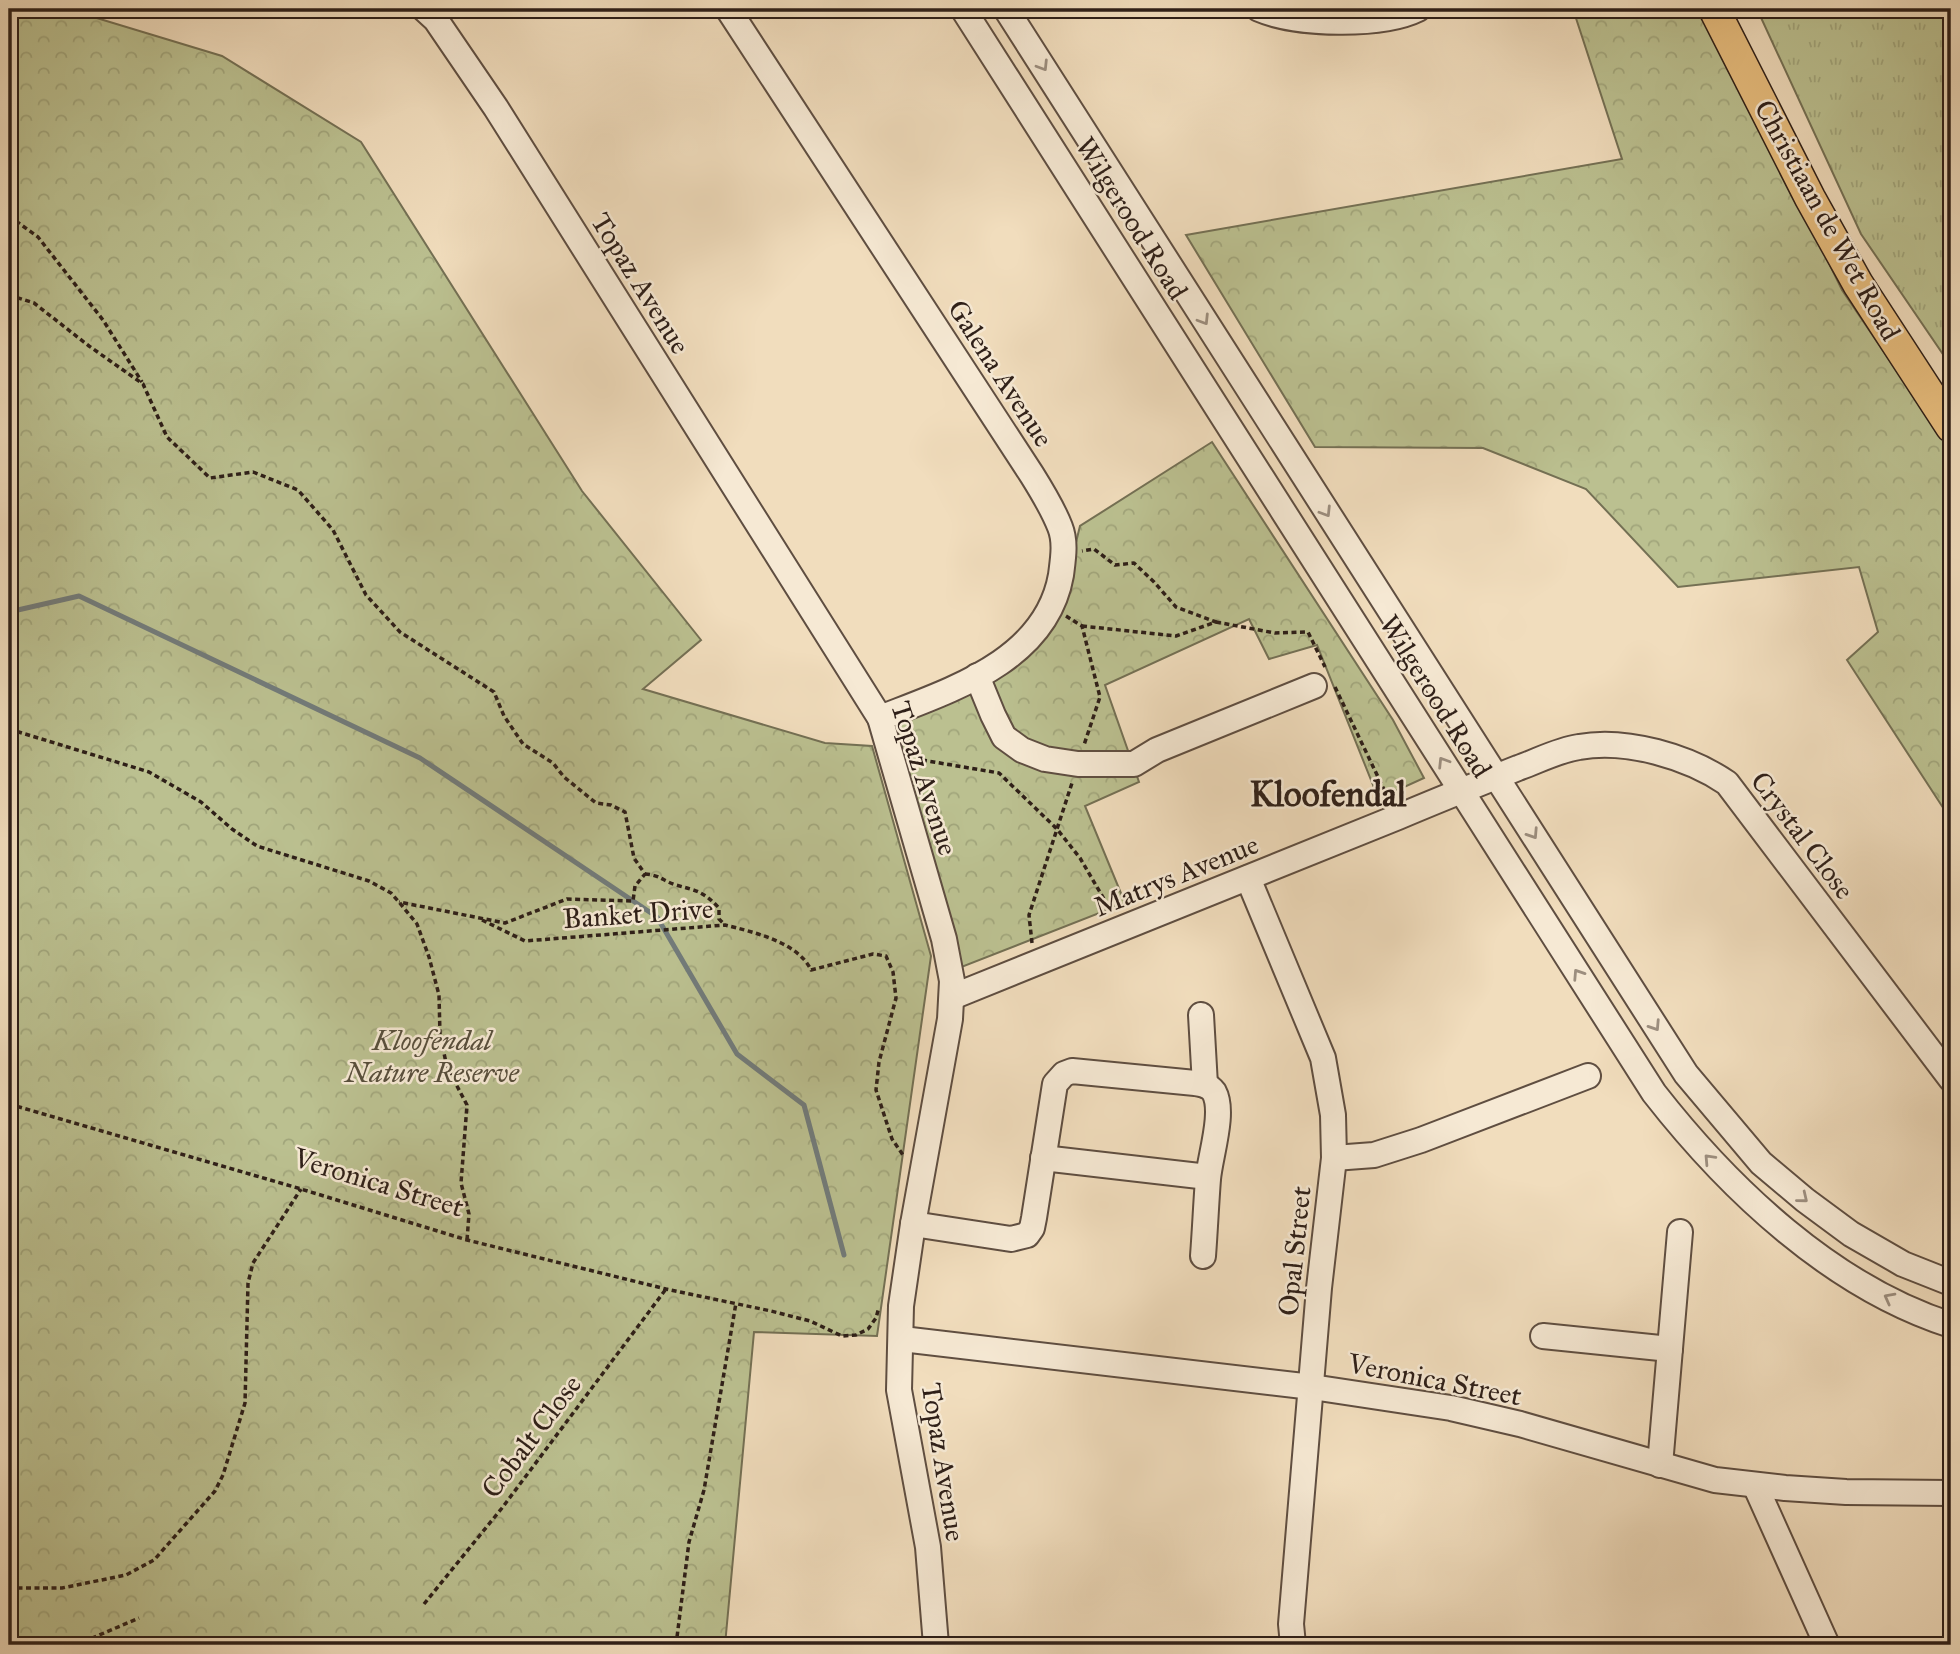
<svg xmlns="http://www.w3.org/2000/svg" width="1960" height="1654" viewBox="0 0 1960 1654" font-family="'IM FELL Great Primer',serif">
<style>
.grass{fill:url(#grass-tufts);stroke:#747054;stroke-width:2}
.forest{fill:url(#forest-crowns);stroke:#747054;stroke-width:2}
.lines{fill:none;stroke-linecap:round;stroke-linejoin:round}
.stream{stroke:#727b7a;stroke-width:5}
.minor-casing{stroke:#5f4e41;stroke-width:28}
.major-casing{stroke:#2e1f18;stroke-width:33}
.path{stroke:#2e1f18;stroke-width:3.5;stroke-dasharray:5 3.5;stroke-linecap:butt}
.minor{stroke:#f6e9d4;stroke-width:24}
.major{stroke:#e8be7e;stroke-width:30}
.oneway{stroke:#9c8e7f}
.labels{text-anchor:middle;stroke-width:5;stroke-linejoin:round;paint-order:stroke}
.street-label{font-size:28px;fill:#2e1f18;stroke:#f6e9d4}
.park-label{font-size:28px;font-style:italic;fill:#584f3c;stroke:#f6e9d4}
.district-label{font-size:35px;font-weight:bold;fill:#2e1f18;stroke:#f6e9d4}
</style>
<defs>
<pattern id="grass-tufts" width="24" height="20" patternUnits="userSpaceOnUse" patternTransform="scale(1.75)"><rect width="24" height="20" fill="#bbc090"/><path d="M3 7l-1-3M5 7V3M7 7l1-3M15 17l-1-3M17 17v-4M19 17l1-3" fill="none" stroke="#a1a57b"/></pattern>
<pattern id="forest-crowns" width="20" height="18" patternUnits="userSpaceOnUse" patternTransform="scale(1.75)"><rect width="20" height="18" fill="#bbc090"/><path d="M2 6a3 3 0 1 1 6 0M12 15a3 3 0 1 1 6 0" fill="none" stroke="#a1a57b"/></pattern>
</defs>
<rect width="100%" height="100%" fill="#f1ddbd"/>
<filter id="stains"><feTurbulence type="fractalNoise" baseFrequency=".00286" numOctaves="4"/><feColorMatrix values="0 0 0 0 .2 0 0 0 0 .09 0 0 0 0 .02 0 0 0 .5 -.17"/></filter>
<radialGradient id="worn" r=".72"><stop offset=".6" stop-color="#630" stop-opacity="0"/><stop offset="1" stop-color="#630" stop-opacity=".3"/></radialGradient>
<polygon class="grass" points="1757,9 1951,9 1951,366 1861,234"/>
<g class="forest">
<polygon points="9,9 67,9 222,56 361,142 582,491 701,640 643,689 825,743 872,746 931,956 877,1336 754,1332 725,1645 9,1645"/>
<polygon points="1573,9 1705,9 1842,290 1951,451 1951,820 1847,660 1878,632 1859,567 1678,587 1586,489 1483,448 1315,447 1186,235 1622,159"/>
<polygon points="1212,442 1393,720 1424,778 1393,792 1381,805 1317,645 1269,659 1249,619 1105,685 1139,782 1085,806 1125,903 959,968 895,721 1059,612 1080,526"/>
</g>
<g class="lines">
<polyline class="stream" points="9,612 79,596 420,758 657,917 737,1054 804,1105 844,1255"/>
<defs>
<g id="minor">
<polyline points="424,9 436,20 496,108 880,718 944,939 952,981 950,1019 913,1224 901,1306 899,1390 928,1547 936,1645"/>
<path d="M728 9 1032 475C1042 491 1053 509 1060 527 1066 542 1063 559 1061 575 1046 661 951 690 880 718"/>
<path d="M963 9 1654 1093C1729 1189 1832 1287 1951 1325"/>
<polyline points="1006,9 1686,1074 1761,1163 1805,1200 1851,1234 1903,1264 1951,1283"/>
<path d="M1259 9C1296 25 1382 27 1418 9"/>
<polyline points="977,676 993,715 1004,737 1022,750 1045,759 1078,764 1134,764 1157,750 1314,686"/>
<polyline points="1248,878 1323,1058 1333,1115 1334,1158 1319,1288 1291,1624 1293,1645"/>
<path d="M952 997 1398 817C1438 800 1478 784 1518 768 1538 761 1558 750 1579 747 1626 738 1689 757 1727 783L1951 1079"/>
<polyline points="1201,1015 1205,1085"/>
<polyline points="1043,1158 1208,1177"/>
<polyline points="1334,1158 1374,1155 1421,1140 1588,1076"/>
<path d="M913 1224 1011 1239 1027 1235 1032 1228 1034 1218 1055 1084 1064 1074 1072 1071 1195 1083C1202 1084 1209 1085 1214 1092 1225 1112 1210 1156 1208 1179 1206 1205 1205 1230 1203 1256"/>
<polyline points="1543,1336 1670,1349"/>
<polyline points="902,1339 1312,1387 1451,1408 1520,1424 1715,1480 1785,1488 1846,1492 1951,1493"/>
<polyline points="1660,1465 1680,1232"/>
<polyline points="1755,1485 1827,1645"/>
</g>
<polyline id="major" points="1714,9 1810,198 1858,284 1951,427"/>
</defs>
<use href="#minor" class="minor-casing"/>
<use href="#major" class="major-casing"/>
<g class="path">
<polyline points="9,216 38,237 103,320 142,382"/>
<polyline points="9,295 34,303 89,346 143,384 167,437 210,478 253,472 298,490 333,530 366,595 400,632 494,692 504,716 523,744 553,763 564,777 596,803 611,805 625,812 634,858 645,874 635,886 633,901 567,899 505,923 399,902"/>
<polyline points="1066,616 1082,626 1100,697 1084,745"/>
<polyline points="1216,622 1275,633 1308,632 1325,667"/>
<polyline points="1082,626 1176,636 1216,622 1176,607 1154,582 1134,563 1115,565 1094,549 1082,551"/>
<polyline points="1335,687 1389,800"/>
<polyline points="9,729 149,772 201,802 232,829 257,846 369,881 391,893 399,902 417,924 429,957 439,995 440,1035 447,1067 467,1105 461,1183 469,1214 467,1240"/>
<polyline points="914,763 922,760 999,773 1057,829 1080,858 1111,911"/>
<path d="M645 874C660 875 663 881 676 885 697 891 703 891 719 908V919L724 924"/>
<path d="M482 920 525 941 725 925C753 932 798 942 811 970L873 954 886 956 893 972 896 998 879 1062 876 1090 892 1139 903 1155"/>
<polyline points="1032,943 1029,915 1072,783"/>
<polyline points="9,1104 301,1189 467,1240 666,1289 771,1311 810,1321 842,1336 856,1335 868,1329 876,1318 879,1307"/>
<polyline points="9,1588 62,1588 126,1575 154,1560 215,1491 223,1475 245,1403 248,1283 253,1263 301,1189"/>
<polyline points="424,1604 502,1508 666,1289"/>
<polyline points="76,1645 139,1618"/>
<polyline points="676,1645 689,1542 704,1490 736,1303"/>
</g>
<use href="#minor" class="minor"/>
<use href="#major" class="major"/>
</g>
<defs><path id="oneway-chevron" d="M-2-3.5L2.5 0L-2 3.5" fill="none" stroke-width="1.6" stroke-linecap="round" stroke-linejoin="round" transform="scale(1.75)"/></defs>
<g class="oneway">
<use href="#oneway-chevron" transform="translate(1043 66) rotate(58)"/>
<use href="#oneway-chevron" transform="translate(1204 320) rotate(58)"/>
<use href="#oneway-chevron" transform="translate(1326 512) rotate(58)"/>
<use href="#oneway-chevron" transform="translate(1443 762) rotate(-122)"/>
<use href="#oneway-chevron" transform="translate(1533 834) rotate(57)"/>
<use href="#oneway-chevron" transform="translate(1578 974) rotate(-123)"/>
<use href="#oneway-chevron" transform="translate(1655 1026) rotate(57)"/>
<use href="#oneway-chevron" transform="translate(1709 1159) rotate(-133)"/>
<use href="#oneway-chevron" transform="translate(1803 1198) rotate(39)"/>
<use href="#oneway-chevron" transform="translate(1889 1298) rotate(-152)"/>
</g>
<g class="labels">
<g class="street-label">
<text transform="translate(1132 218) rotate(58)" y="10">Wilgerood Road</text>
<text transform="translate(1828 220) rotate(61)" y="10">Christiaan de Wet Road</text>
<text transform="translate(641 283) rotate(58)" y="10">Topaz Avenue</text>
<text transform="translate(1001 373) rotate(57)" y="10">Galena Avenue</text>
<text transform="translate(1436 696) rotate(58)" y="10">Wilgerood Road</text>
<text transform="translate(925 778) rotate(72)" y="10">Topaz Avenue</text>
<text transform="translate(1803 835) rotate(53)" y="10">Crystal Close</text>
<text transform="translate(1176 875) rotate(-22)" y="10">Matrys Avenue</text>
<text transform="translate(638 913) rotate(-4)" y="10">Banket Drive</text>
<text transform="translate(379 1182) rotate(17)" y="10">Veronica Street</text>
<text transform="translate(1294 1251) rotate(-84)" y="10">Opal Street</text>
<text transform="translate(1435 1379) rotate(11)" y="10">Veronica Street</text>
<text transform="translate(531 1436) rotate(-53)" y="10">Cobalt Close</text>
<text transform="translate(944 1462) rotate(81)" y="10">Topaz Avenue</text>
</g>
<g class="park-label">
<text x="432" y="1050">Kloofendal<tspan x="432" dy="32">Nature Reserve</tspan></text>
</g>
<g class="district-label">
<text x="1328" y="806">Kloofendal</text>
</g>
</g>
<rect width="1960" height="1654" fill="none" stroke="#f1ddbd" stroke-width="35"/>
<rect x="10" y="10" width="1939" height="1633" fill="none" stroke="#2e1f18" stroke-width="3.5"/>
<rect x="18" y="18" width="1925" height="1619" fill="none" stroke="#2e1f18" stroke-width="2"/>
<rect width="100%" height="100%" filter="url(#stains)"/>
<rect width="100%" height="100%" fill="url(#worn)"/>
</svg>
